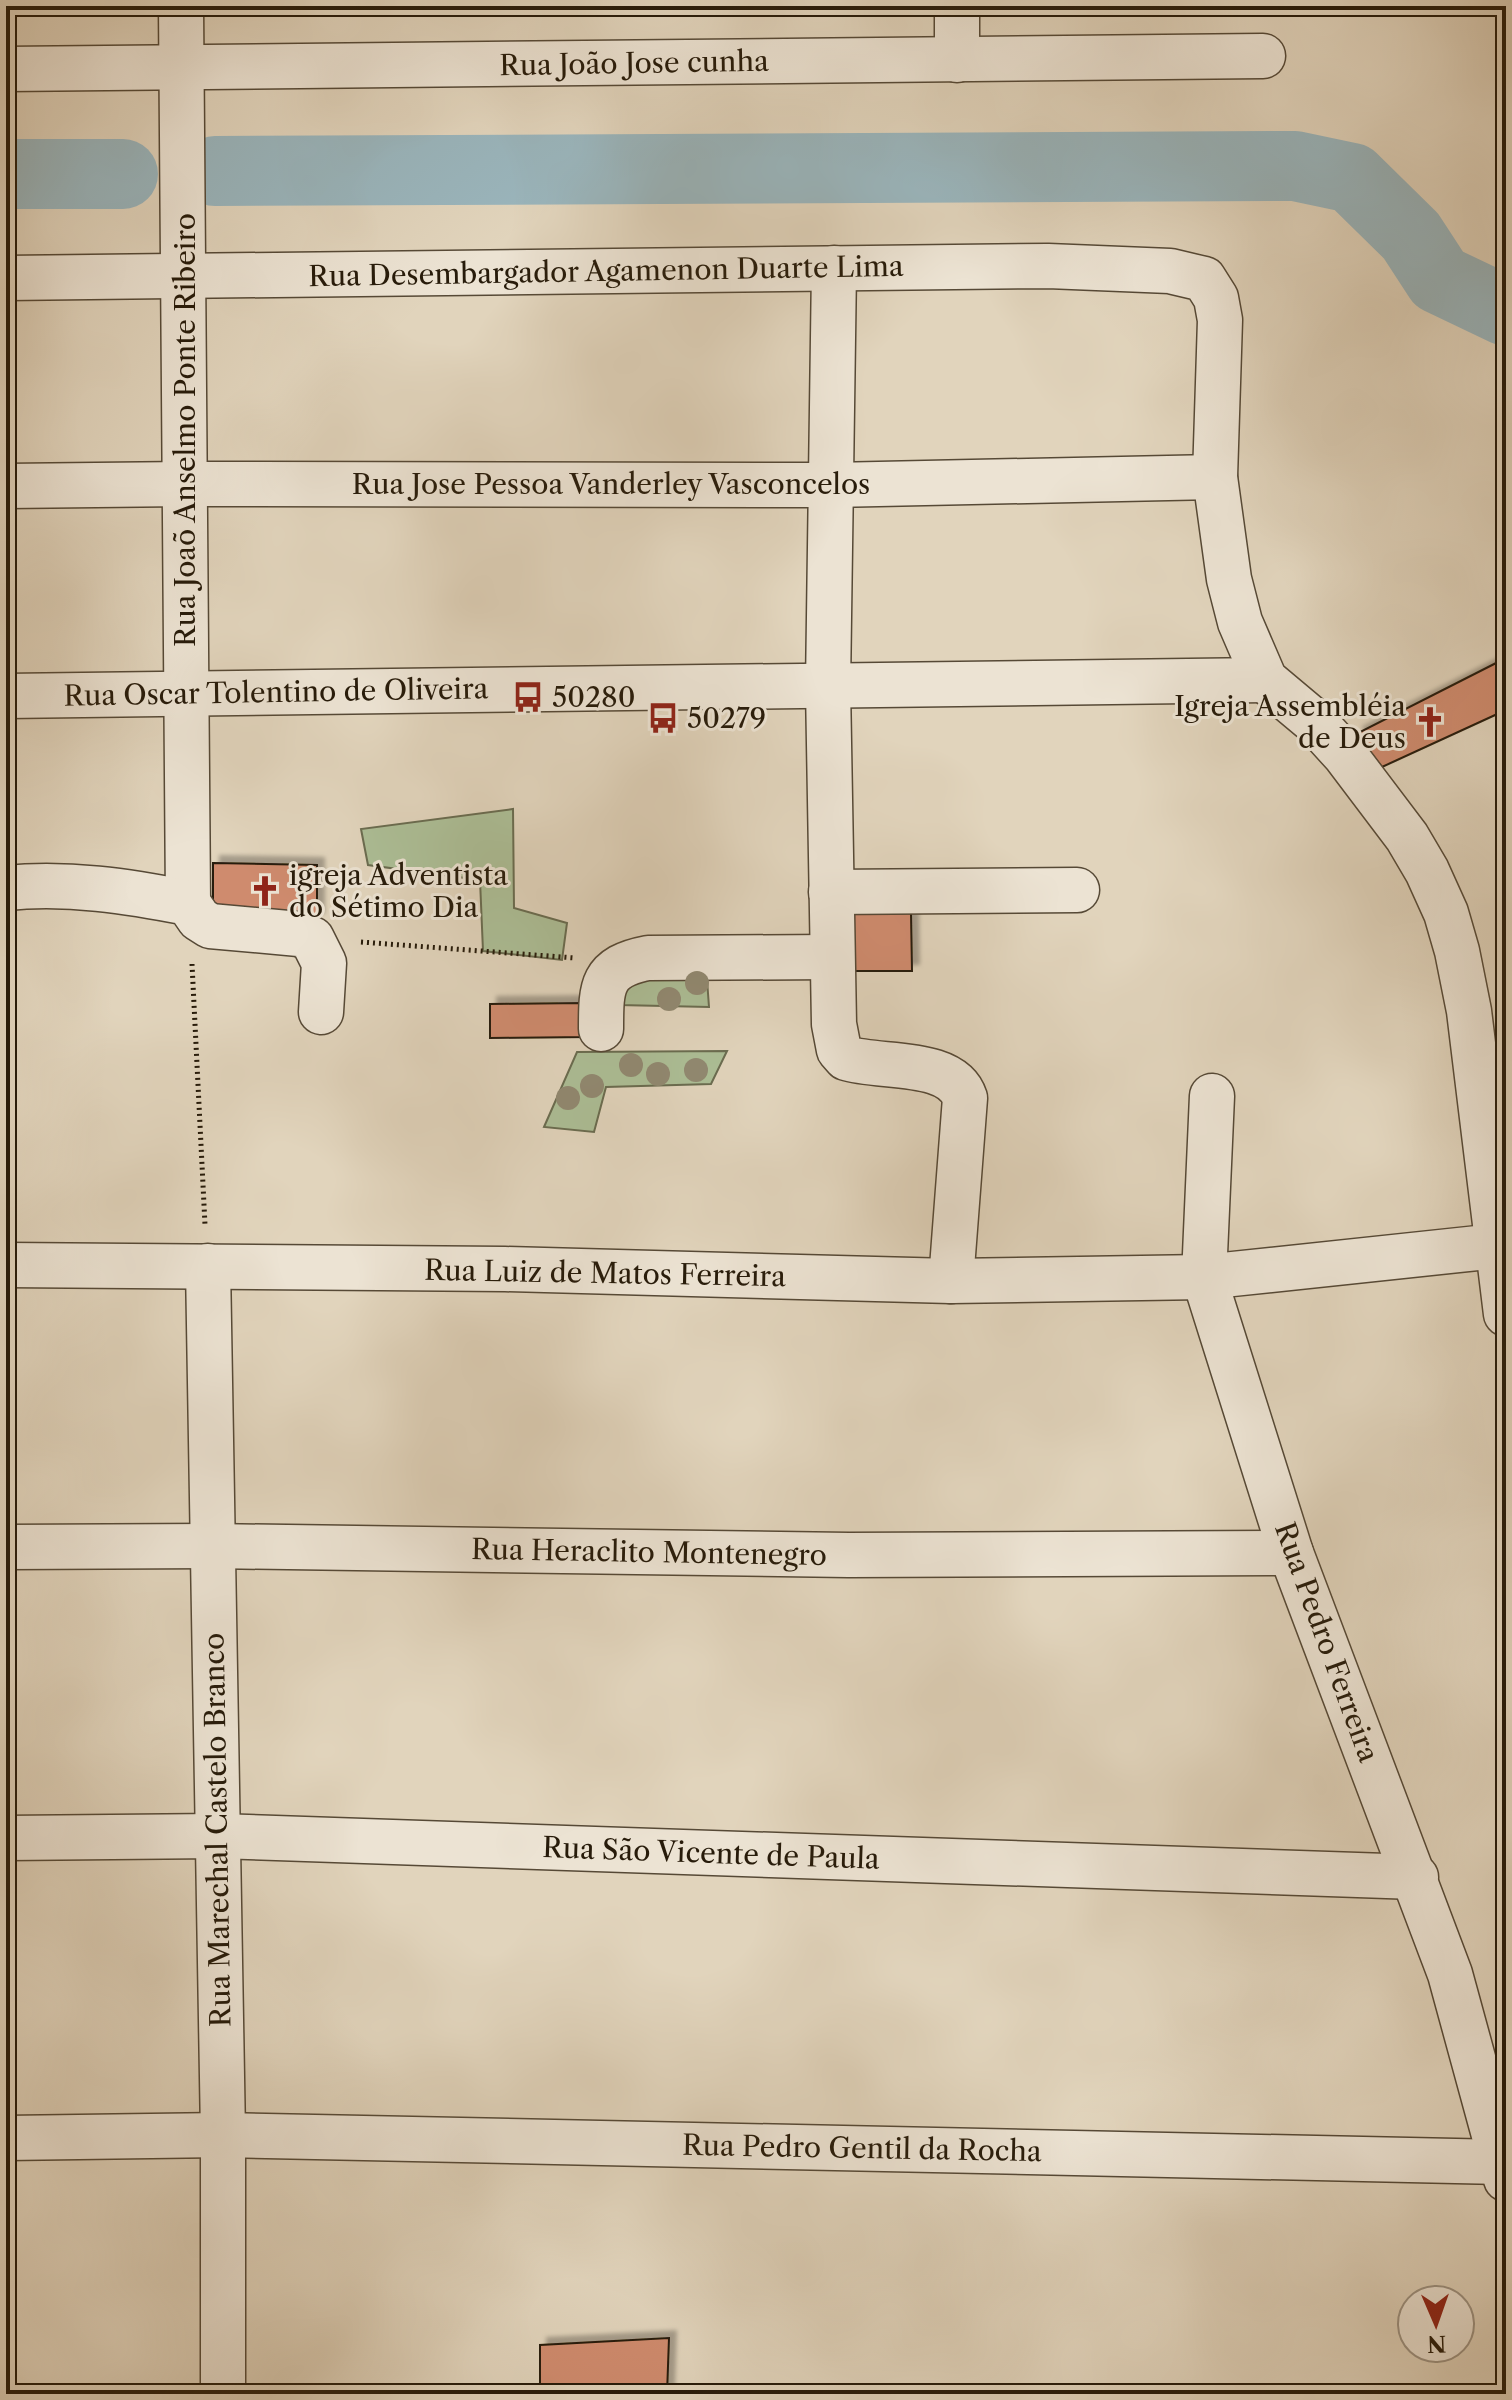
<svg xmlns="http://www.w3.org/2000/svg" width="1512" height="2400" viewBox="0 0 1512 2400" font-family="'Libre Caslon Text',serif">
<style>
.green{fill:#acbe96;stroke:#6a6c50;stroke-width:2}
.lines{fill:none;stroke-linecap:round;stroke-linejoin:round}
.river{stroke:#9ab5bc;stroke-width:70}
.building{fill:#cf8b6e;stroke:#271b0a;stroke-width:2;filter:url(#shadow)}
.minor-casing{stroke:#564936;stroke-width:47}
.path{stroke:#271b0a;stroke-width:5;stroke-dasharray:2 4;stroke-linecap:butt}
.minor{stroke:#ece3d3;stroke-width:44}
.tree{fill:#918971}
.labels{text-anchor:middle;stroke-width:6;stroke-linejoin:round;paint-order:stroke}
.street-label{font-size:28px;fill:#271b0a;stroke:#ece3d3}
.poi-label{font-size:28px;fill:#271b0a;stroke:#ece3d3;text-anchor:start}
</style>
<defs>
<filter id="shadow"><feDropShadow dx="7" dy="-7" stdDeviation="2" flood-color="#0004"/></filter>
</defs>
<rect width="100%" height="100%" fill="#e1d4bc"/>
<filter id="stains"><feTurbulence type="fractalNoise" baseFrequency=".0025" numOctaves="4"/><feColorMatrix values="0 0 0 0 .2 0 0 0 0 .09 0 0 0 0 .02 0 0 0 .5 -.17"/></filter>
<radialGradient id="worn" r=".72"><stop offset=".6" stop-color="#630" stop-opacity="0"/><stop offset="1" stop-color="#630" stop-opacity=".3"/></radialGradient>
<g class="green">
<polygon points="513,809 514,908 567,923 562,960 483,951 480,880 368,865 361,829"/>
<polygon points="631,965 706,966 709,1007 619,1005"/>
<polygon points="727,1051 711,1084 606,1087 594,1132 544,1127 577,1052"/>
</g>
<g class="lines">
<g class="river">
<polyline points="215,171 1295,166 1352,178 1411,236 1439,279 1506,311"/>
<polyline points="6,174 123,174"/>
</g>
</g>
<g class="building">
<polygon points="1506,658 1506,710 1382,767 1356,734"/>
<polygon points="213,863 317,865 317,920 213,918"/>
<polygon points="846,913 911,913 912,971 846,971"/>
<polygon points="585,1003 588,1037 490,1038 490,1004"/>
<polygon points="669,2338 667,2394 540,2394 540,2345"/>
</g>
<g class="lines">
<defs>
<g id="minor">
<polyline points="181,6 188,903"/>
<polyline points="957,60 957,6"/>
<polyline points="6,69 1263,56"/>
<path d="M834 268 828 687 834 1024 839 1050 846 1058C880 1069 952 1058 965 1098L951 1281"/>
<polyline points="6,278 1048,266 1170,271 1204,279 1216,298 1220,320 1215,477 1229,579 1240,622 1265,680 1315,722 1345,755 1407,837 1427,871 1446,913 1457,951 1469,1011 1506,1314"/>
<polyline points="6,486 186,484 832,485 1215,477"/>
<polyline points="6,696 1265,680"/>
<path d="M6 888C68 882 128 891 188 903L199 919 210 926 299 934 312 939 324 963 321 1012"/>
<polyline points="831,892 1077,890"/>
<path d="M601 1029C601 986 601 967 648 958L831 957"/>
<polyline points="1212,1096 1204,1277 1291,1553 1450,1974 1506,2179"/>
<polyline points="6,1265 505,1269 951,1281 1204,1277 1506,1245"/>
<polyline points="208,1266 223,2135 223,2394"/>
<polyline points="6,1547 211,1546 849,1555 1291,1553"/>
<polyline points="6,1838 218,1836 1416,1877"/>
<polyline points="6,2138 223,2135 1502,2162"/>
</g>
</defs>
<use href="#minor" class="minor-casing"/>
<g class="path">
<polyline points="361,942 575,958"/>
<polyline points="192,964 205,1225"/>
</g>
<use href="#minor" class="minor"/>
</g>
<g class="tree">
<circle cx="697" cy="983" r="12"/>
<circle cx="669" cy="999" r="12"/>
<circle cx="631" cy="1065" r="12"/>
<circle cx="696" cy="1070" r="12"/>
<circle cx="658" cy="1074" r="12"/>
<circle cx="592" cy="1086" r="12"/>
<circle cx="568" cy="1098" r="12"/>
</g>
<defs>
<symbol id="bus-bare" viewBox="-9 -9 18 18"><path d="M-5-6H5V4H4V6H2V4H-2V6H-4V4H-5ZM-3.5-4V0h7V-4ZM-3.5 1.2v1.5H-2V1.2ZM2 1.2v1.5H3.5V1.2Z" fill="#8f2418" stroke="#ece3d3" stroke-width="2.5" paint-order="stroke"/></symbol>
<symbol id="church-bare" viewBox="-9 -9 18 18"><path d="M-1.2-6h2.4v3.5h3.3v2.4h-3.3V6h-2.4V-.1h-3.3v-2.4h3.3Z" fill="#8f2418" stroke="#ece3d3" stroke-width="2.5" paint-order="stroke"/></symbol>
</defs>
<g fill-rule="evenodd">
<use href="#bus-bare" x="506" y="675" width="44" height="44"/>
<use href="#bus-bare" x="641" y="696" width="44" height="44"/>
<use href="#church-bare" x="1408" y="700" width="44" height="44"/>
<use href="#church-bare" x="243" y="869" width="44" height="44"/>
</g>
<g class="labels">
<g class="street-label">
<text transform="translate(634 63) rotate(-1)" y="10">Rua João Jose cunha</text>
<text transform="translate(606 271) rotate(-1)" y="10">Rua Desembargador Agamenon Duarte Lima</text>
<text transform="translate(185 430) rotate(-90)" y="10">Rua Joaõ Anselmo Ponte Ribeiro</text>
<text x="611" y="494">Rua Jose Pessoa Vanderley Vasconcelos</text>
<text transform="translate(276 692) rotate(-1)" y="10">Rua Oscar Tolentino de Oliveira</text>
<text transform="translate(605 1273) rotate(1)" y="10">Rua Luiz de Matos Ferreira</text>
<text transform="translate(649 1552) rotate(1)" y="10">Rua Heraclito Montenegro</text>
<text transform="translate(1327 1642) rotate(70)" y="10">Rua Pedro Ferreira</text>
<text transform="translate(217 1830) rotate(-91)" y="10">Rua Marechal Castelo Branco</text>
<text transform="translate(711 1853) rotate(2)" y="10">Rua São Vicente de Paula</text>
<text transform="translate(862 2148) rotate(1)" y="10">Rua Pedro Gentil da Rocha</text>
</g>
<g class="poi-label">
<text x="552" y="707">50280</text>
<text x="1406" y="716" text-anchor="end">Igreja Assembléia<tspan x="1406" dy="32">de Deus</tspan></text>
<text x="687" y="728">50279</text>
<text x="289" y="885">igreja Adventista<tspan x="289" dy="32">do Sétimo Dia</tspan></text>
</g>
</g>
<rect width="1512" height="2400" fill="none" stroke="#e1d4bc" stroke-width="32"/>
<rect x="8" y="8" width="1496" height="2384" fill="none" stroke="#271b0a" stroke-width="4"/>
<rect x="16" y="16" width="1480" height="2368" fill="none" stroke="#271b0a" stroke-width="2"/>
<g transform="translate(1436 2324) rotate(178)"><circle r="38" fill="#ece3d3" stroke="#9d9383" stroke-width="2"/>
<path d="M0-6L14 30L0 20L-14 30Z" fill="#8f2418"/>
<text y="-12" font-size="22" font-weight="bold" text-anchor="middle" fill="#271b0a">N</text>
</g>
<rect width="100%" height="100%" filter="url(#stains)"/>
<rect width="100%" height="100%" fill="url(#worn)"/>
</svg>
